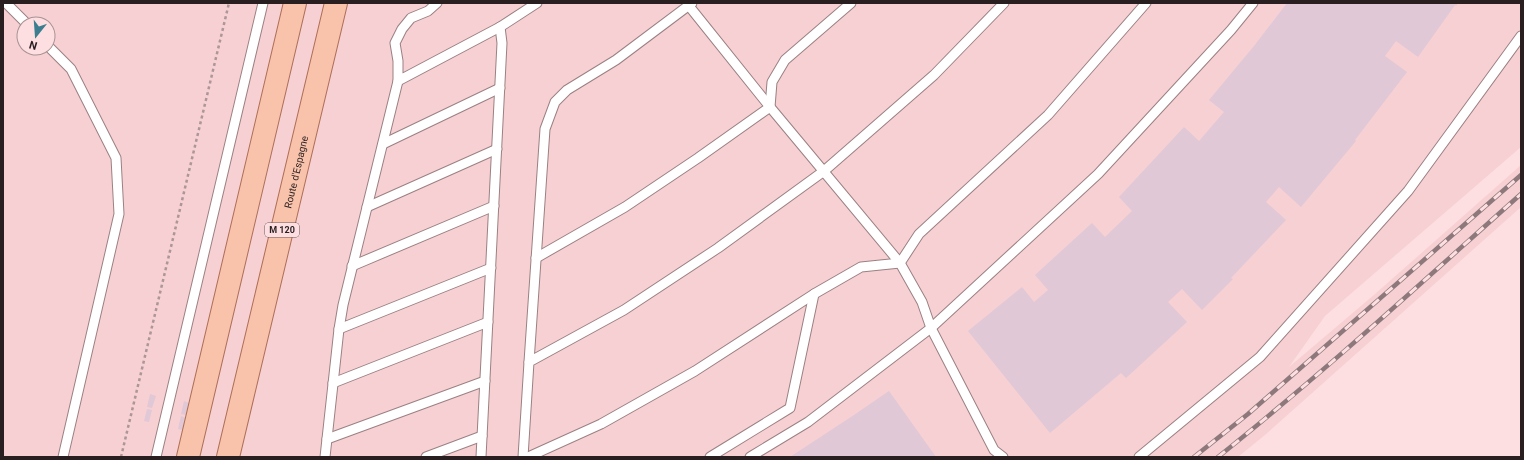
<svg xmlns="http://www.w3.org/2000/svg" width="1524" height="460" viewBox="0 0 1524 460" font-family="Roboto,sans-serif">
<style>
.built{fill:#f7d0d3;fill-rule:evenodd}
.building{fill:#e0c8d6}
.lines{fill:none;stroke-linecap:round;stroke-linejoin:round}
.service-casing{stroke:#9b8082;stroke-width:11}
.primary-casing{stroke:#ad6e56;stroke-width:24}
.path{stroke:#ac9697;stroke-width:2.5;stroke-dasharray:3 3;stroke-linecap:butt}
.service{stroke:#fff;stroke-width:9}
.primary{stroke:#f8c2ab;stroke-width:22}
.rail-casing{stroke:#8d797b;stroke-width:4.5}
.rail{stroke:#fddfe1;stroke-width:3;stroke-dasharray:9;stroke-linecap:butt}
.labels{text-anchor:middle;stroke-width:4;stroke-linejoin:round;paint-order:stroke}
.shield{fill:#fddfe1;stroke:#69595a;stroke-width:1}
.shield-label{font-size:9px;font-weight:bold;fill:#2a1f20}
.street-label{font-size:10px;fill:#2a1f20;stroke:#fddfe1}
</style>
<rect width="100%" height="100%" fill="#fddfe1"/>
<path class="built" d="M3 3H1521V147L1325 316 1289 367 1375 294 1521 165V207L1265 435 1238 457H3ZM24 24H48V48H24Z"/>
<g class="building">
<polygon points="1287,3 1458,3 1456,6 1455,5 1418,57 1396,41 1385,56 1407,72 1355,140 1356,141 1301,207 1279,187 1266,202 1286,220 1231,278 1233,279 1202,310 1182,289 1168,302 1187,322 1126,378 1121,373 1050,433 968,331 1022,287 1034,302 1048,290 1035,275 1092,223 1105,237 1132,211 1119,197 1184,127 1199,141 1224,112 1209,100 1254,46"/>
<polygon points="889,391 936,457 790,457 854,415"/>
<polygon points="150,394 156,396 152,408 147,407"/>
<polygon points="184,401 189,403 186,415 181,414"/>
<polygon points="147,409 152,410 149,422 144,421"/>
<polygon points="181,416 186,418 183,430 178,429"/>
</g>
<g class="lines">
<defs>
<g id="service">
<polyline points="6,3 27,24"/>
<polyline points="437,3 428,11 411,18 402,29 395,43 398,61 398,81 500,27 537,3"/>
<polyline points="689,6 770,107 900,263 922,302 931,328 994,450 1003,457"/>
<polyline points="48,46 71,69 116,158 119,214 63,457"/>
<polyline points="383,144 500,88"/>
<polyline points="367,207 497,149"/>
<polyline points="536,258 625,207 698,158 770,107 772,82 785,60 851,3"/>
<polyline points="352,266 494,206"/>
<polyline points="339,329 491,268"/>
<polyline points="529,362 545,129 555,102 567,90 616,60 692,3"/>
<polyline points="333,383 488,322"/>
<polyline points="327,439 485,381"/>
<polyline points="156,457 263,3"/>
<polyline points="325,457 339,329 343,305 398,81"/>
<polyline points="426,457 482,436"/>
<polyline points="481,457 502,43 500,27"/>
<polyline points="523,457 529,362 624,310 718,248 824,171 934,75 1004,3"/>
<polyline points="528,457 601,424 695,371 814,294 861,267 900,263 919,234 1048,115 1146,3"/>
<polyline points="710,457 790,408 814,294"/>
<polyline points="750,457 808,422 931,328 1098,174 1231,30 1253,3"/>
<polyline points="1139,457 1260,357 1408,191 1521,36"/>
</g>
<g id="primary">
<polyline points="188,457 295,3"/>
<path id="s1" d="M228 457 336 3"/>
</g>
</defs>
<use href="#service" class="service-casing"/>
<use href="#primary" class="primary-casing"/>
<polyline class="path" points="121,457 229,3"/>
<use href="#service" class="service"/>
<use href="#primary" class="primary"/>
<defs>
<g id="rail">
<polyline points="1194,457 1248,414 1521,175"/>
<path d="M1218 457C1322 374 1421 283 1521 194"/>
</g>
</defs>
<use href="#rail" class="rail-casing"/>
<use href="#rail" class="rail"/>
</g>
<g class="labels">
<rect class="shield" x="265" y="223" width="34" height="14" rx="3"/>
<g class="shield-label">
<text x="282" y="233">M 120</text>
</g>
<g class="street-label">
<text dy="4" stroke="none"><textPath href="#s1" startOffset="293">Route d'Espagne</textPath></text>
</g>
</g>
<rect width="1524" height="460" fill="none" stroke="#2a1f20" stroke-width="8"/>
<g transform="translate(36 36) rotate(197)"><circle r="19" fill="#fddfe1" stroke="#a99294"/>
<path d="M0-3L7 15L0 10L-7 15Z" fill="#3c7e90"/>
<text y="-6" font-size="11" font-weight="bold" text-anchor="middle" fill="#2a1f20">N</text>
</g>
</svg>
